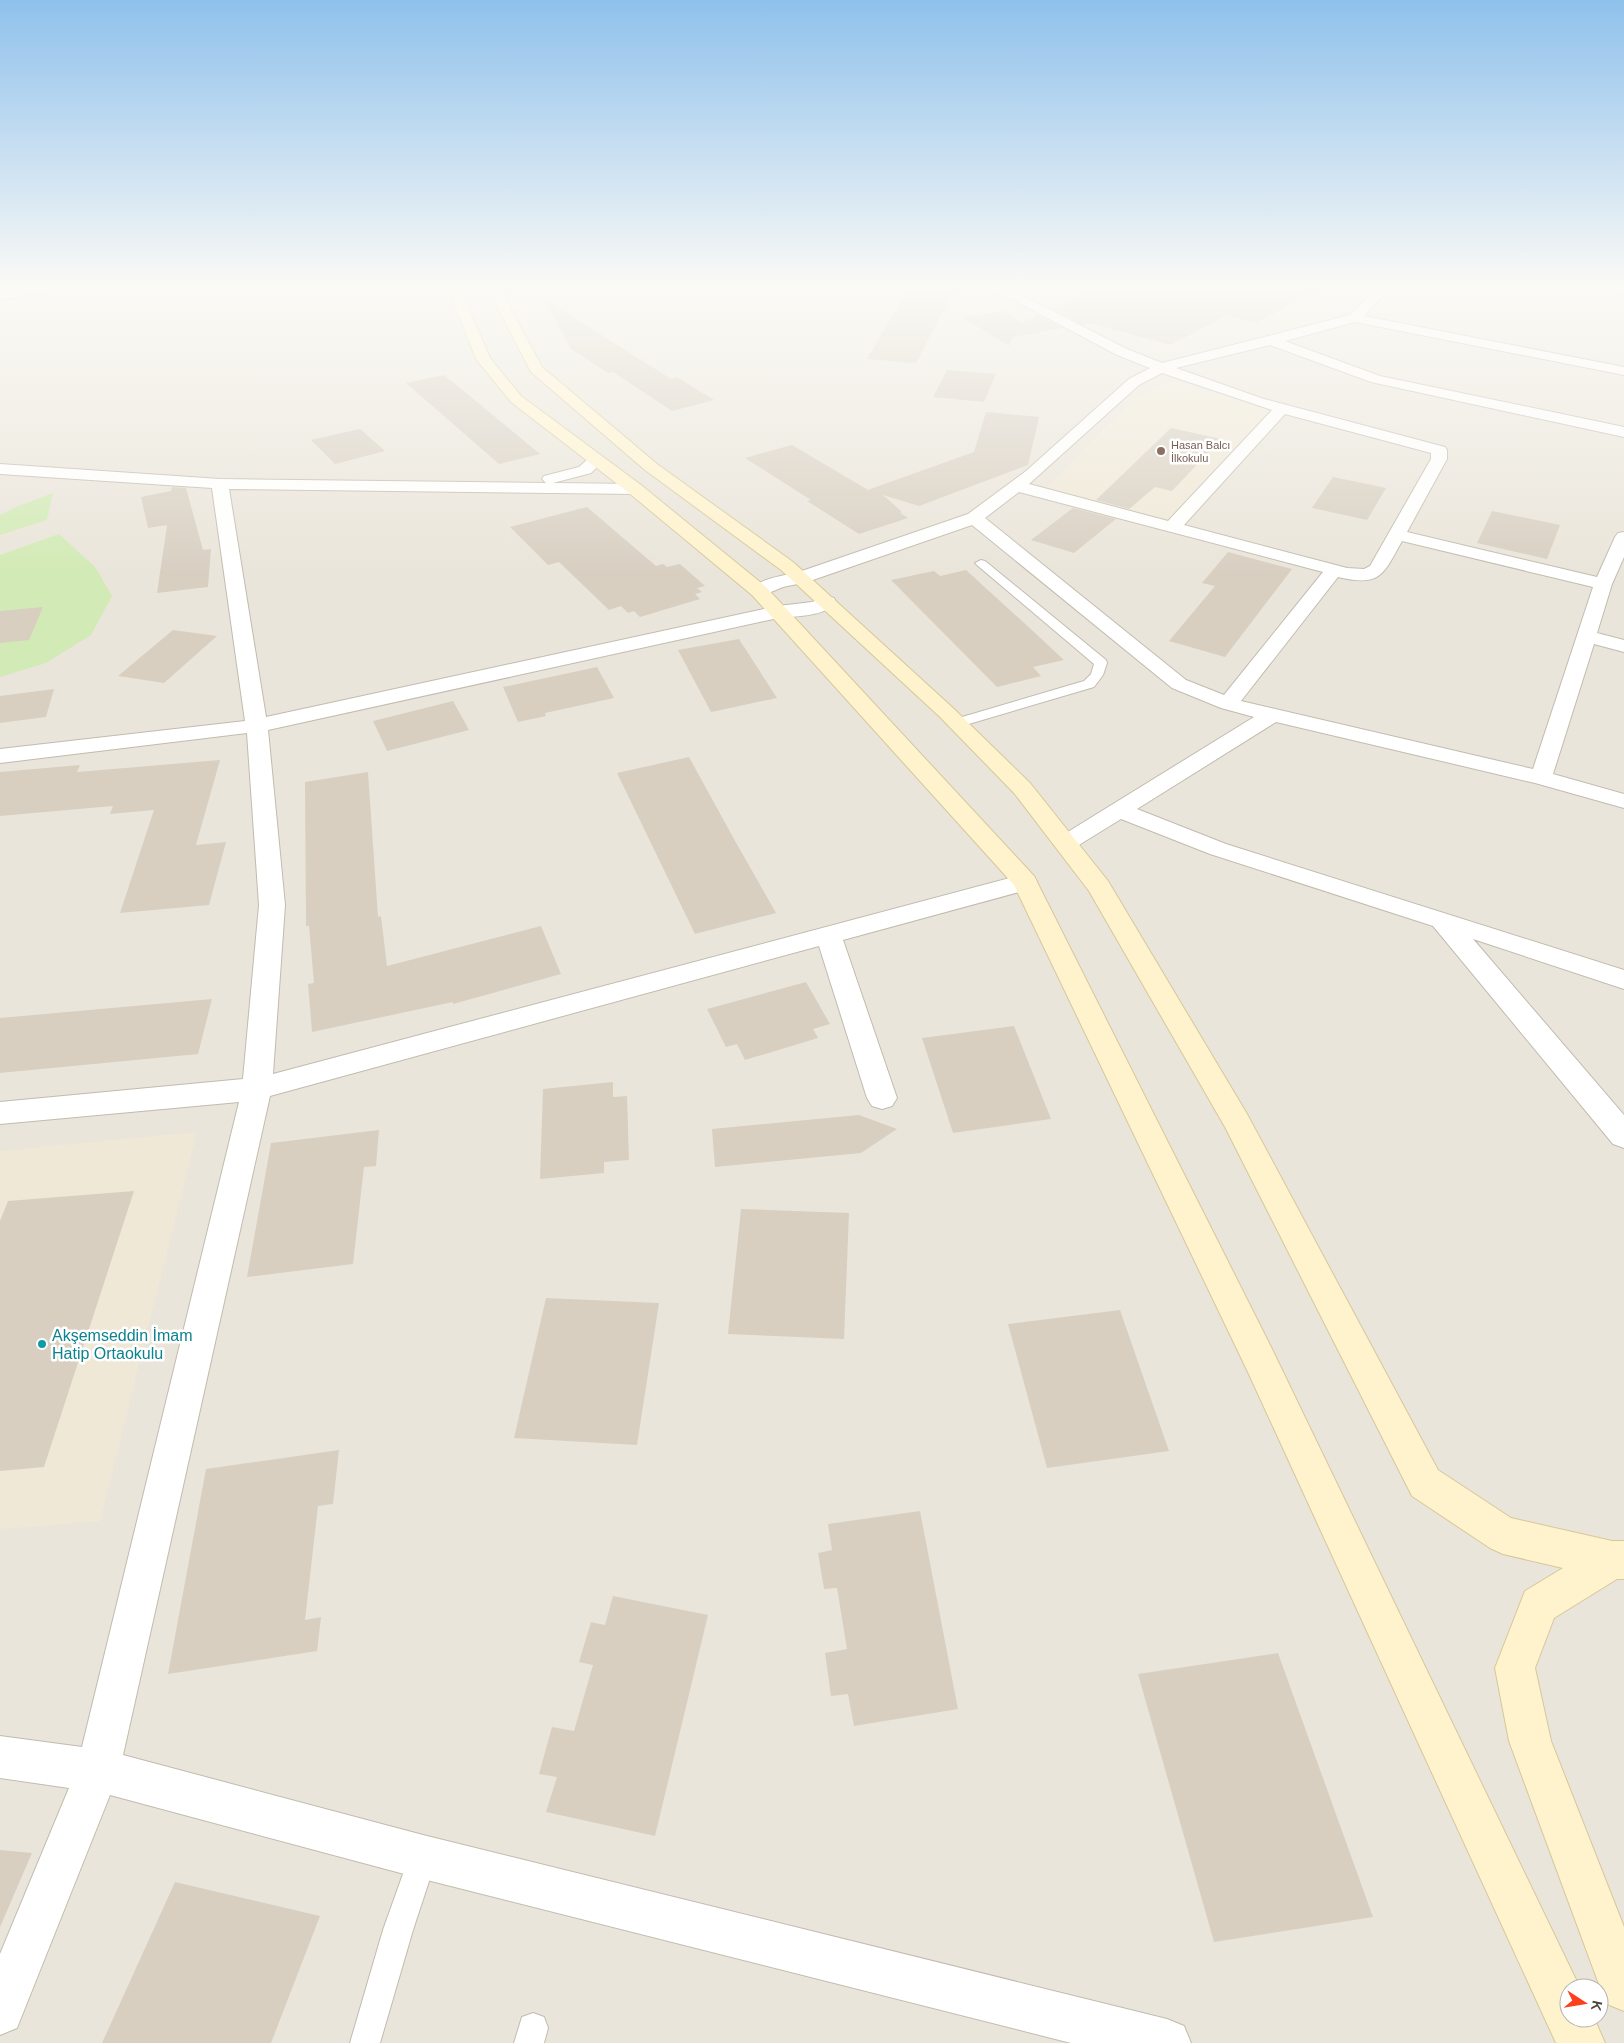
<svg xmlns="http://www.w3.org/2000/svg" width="1624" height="2043" viewBox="0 0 1624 2043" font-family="Helvetica,sans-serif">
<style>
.residential{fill:#eae5da;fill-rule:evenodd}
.education{fill:#efe8d6}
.green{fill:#d2eab5}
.building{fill:#d8cfc1}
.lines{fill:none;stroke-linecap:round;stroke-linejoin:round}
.lane-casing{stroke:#c2bbae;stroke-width:2}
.street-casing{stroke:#c2bbae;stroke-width:2}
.secondary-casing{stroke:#d6c79b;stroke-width:2}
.lane{fill:#fff;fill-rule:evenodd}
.street{fill:#fff;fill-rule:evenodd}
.secondary{fill:#fff3cd;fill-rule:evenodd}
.education-dot{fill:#8d6e63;stroke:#fff;stroke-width:2}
.culture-dot{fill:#0f9aa8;stroke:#fff;stroke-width:2}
.labels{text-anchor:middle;stroke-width:5;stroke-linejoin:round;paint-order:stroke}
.far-education-label{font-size:11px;fill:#785e54;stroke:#fff;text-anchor:start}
.near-culture-label{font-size:16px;fill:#0d838f;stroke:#fff;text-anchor:start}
</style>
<rect width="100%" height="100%" fill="#f6f3ec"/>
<path class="residential" d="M0 288H1624V2043H0ZM1569 1988H1599V2018H1569Z"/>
<g class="education">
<polygon points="1173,381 1278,412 1168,520 1045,489 1134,399"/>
<polygon points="197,1132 100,1521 0,1529 0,1151"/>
</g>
<g class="green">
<polygon points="53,493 47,520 0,535 0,515 16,507"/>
<polygon points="59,534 95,567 112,596 91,635 46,663 0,677 0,555"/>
</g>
<g class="building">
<polygon points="921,288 955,288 916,363 867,359 908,290"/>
<polygon points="1099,288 1322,288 1256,323 1226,316 1170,345 1090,323 1083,325 1053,309"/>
<polygon points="543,298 671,379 677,377 714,400 672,411 613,372 608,373 571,349"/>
<polygon points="1003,311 1022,323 1038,315 1063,328 1013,337 1009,346 963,318"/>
<polygon points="947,370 996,374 984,402 933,397"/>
<polygon points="444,375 476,401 540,454 499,464 406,383"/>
<polygon points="986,412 1039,417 1028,465 919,506 883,495 902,512 900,513 908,518 859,534 807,501 811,500 745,458 792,445 868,490 974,452"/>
<polygon points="1171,428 1221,439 1172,491 1155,487 1129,509 1096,500"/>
<polygon points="360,429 385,451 335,464 311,440"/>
<polygon points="1333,477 1386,488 1367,520 1312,508"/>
<polygon points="172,487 186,488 203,550 211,549 208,587 157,593 167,525 148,528 141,497 171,491"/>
<polygon points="587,507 656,566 663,564 667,567 680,564 705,586 697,588 702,592 695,594 700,599 640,617 634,611 628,613 621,606 609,610 559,562 548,565 510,527"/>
<polygon points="1073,508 1116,519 1074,553 1031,540"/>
<polygon points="1492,511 1560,525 1547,559 1477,543"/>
<polygon points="1228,552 1292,569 1225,657 1169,641 1215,586 1202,583"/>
<polygon points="966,570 1034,632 1064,660 1033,667 1041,676 997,687 891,580 934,571 940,576"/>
<polygon points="43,607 29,640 0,643 0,611"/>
<polygon points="173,630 217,636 164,683 118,676"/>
<polygon points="739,639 777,698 711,712 678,650"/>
<polygon points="597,667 614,698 545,713 546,716 518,722 503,687"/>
<polygon points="54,689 46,717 0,723 0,696"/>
<polygon points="453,701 469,730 387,751 373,721"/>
<polygon points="689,757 734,839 776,913 695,934 617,773"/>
<polygon points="220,760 196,845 226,842 209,905 120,913 154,810 110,814 113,806 0,816 0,772 80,765 77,772"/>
<polygon points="368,772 378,917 381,916 387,966 541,926 561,974 453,1004 453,1002 312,1032 308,984 314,983 309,926 306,926 305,782"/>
<polygon points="806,982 830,1024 813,1029 818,1038 745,1060 737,1044 726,1047 707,1009"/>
<polygon points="212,999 198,1054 0,1073 0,1018"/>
<polygon points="1014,1026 1051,1119 953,1133 922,1038"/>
<polygon points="613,1082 613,1097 627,1096 629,1160 604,1162 604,1173 540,1179 543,1089"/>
<polygon points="859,1115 897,1129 861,1153 715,1167 712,1129"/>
<polygon points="379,1130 376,1166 364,1167 353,1264 247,1277 271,1143"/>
<polygon points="134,1191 44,1467 0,1471 0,1221 8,1201"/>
<polygon points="741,1209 849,1213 844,1339 728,1334"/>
<polygon points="546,1298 659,1303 637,1445 514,1438"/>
<polygon points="1120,1310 1169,1451 1047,1468 1008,1324"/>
<polygon points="339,1450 333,1504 318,1506 305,1620 321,1617 317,1651 168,1674 206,1469"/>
<polygon points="920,1511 958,1709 854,1726 848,1694 831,1696 825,1653 847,1649 837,1588 824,1589 818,1553 832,1550 828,1524"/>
<polygon points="613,1596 708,1615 655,1836 546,1812 557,1777 539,1774 552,1727 574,1731 593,1665 579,1662 591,1622 605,1625"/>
<polygon points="1278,1653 1373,1917 1214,1942 1138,1674"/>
<polygon points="0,1850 32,1853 0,1927"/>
<polygon points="175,1882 320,1916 271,2043 102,2043"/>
</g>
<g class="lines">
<defs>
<g id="lane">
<polygon points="981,560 985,561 1106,660 1107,663 1103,675 1094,687 962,726 952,726 950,723 952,720 1084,681 1091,674 1094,664 977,565 975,563"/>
<polygon points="423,1843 433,1847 437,1857 413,1930 380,2043 350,2043 383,1930 409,1857 413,1847"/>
<polygon points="533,2013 544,2017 548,2028 544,2043 514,2043 522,2017"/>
</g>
<g id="street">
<polygon points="22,288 48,288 42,292 0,300 0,292"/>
<path d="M991 288H1007L1127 349 1162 363 1350 315 1376 288H1389L1364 316 1624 367V375L1355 322 1285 341 1380 376 1624 427V437L1371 382 1270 345 1176 368 1264 399 1445 447 1447 450V459L1407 532 1597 577 1615 537 1618 533 1624 532V557L1612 584 1597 633 1624 640V652L1594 644 1553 774 1624 794V808L1535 783 1276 722 1137 809 1226 844 1624 970V989L1473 939 1624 1115V1148L1613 1144 1433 926 1210 854 1121 819 1074 848 1066 850 1058 848 1054 843 1058 838 1254 717 1221 708 1172 688 972 525 807 582 783 587 759 597 752 595 750 591C759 578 782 576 796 573L968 514 1026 471 1129 379 1150 368 1117 355ZM1162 373 1272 410 1168 521 1029 484 1139 385ZM1285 414 1431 453V459L1370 566 1364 569 1347 568 1184 525ZM1019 492 1323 572 1224 695 1186 680 985 518ZM1402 541 1593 587 1533 769 1241 701 1338 577C1381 587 1383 575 1402 541Z"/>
<polygon points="1615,288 1624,288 1624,294"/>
<path d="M596 455 602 457 604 460 591 473 553 483 635 484 641 485 643 489 641 493 635 494 229 489 266 717 778 606 812 602 827 596 834 598 836 602C826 617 795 616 778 618L268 730 285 905 273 1074 1025 874 1034 876 1037 882 1034 888 843 940 897 1098 892 1106 882 1109 872 1106 867 1098 819 946 270 1096 123 1755 423 1835 1167 2019 1184 2026 1191 2043H1071L423 1879 110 1795 17 2028 0 2035V1954L69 1788 0 1778V1736L82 1747 239 1102 0 1124V1102L243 1079 259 905 247 733 0 763V749L245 721 212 488 0 474V464L220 479 546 483 542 479 544 476 579 467 590 457Z"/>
</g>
<g id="secondary">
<polygon points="448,288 460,288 490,358 521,396 641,485 766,587 1034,876 1272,1349 1580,1988 1569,1988 1569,2018 1594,2018 1605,2043 1556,2043 1247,1370 1014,885 752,595 629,493 511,402 476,359"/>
<polygon points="490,288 502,288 509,306 542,367 657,464 793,562 954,709 1030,783 1108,881 1247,1114 1438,1470 1511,1518 1612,1541 1624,1541 1624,1579 1617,1579 1554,1618 1535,1668 1551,1741 1624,1927 1624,2011 1607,2004 1600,1987 1509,1741 1495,1668 1525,1591 1563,1568 1503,1554 1490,1548 1412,1496 1225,1127 1089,891 1014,793 940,717 781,570 645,470 531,372 497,306"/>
</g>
</defs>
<use href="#lane" class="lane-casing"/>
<use href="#street" class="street-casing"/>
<use href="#secondary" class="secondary-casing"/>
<use href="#lane" class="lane"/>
<use href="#street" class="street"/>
<use href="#secondary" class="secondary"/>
</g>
<linearGradient id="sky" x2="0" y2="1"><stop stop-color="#8fc1ec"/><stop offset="0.5" stop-color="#fbfaf6"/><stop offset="1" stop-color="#fbfaf6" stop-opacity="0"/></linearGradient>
<rect width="1624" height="574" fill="url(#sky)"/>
<circle class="education-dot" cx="1161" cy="451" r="5"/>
<circle class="culture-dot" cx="42" cy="1344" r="5"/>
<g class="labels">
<g class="far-education-label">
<text x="1171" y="449">Hasan Balcı<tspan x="1171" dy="13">İlkokulu</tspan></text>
</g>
<g class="near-culture-label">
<text x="52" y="1341">Akşemseddin İmam<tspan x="52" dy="18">Hatip Ortaokulu</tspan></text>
</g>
</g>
<g transform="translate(1584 2003) rotate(102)"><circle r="24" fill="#ffffff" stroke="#b7b4b0"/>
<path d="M0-4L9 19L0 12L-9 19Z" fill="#fc3f1d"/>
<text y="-8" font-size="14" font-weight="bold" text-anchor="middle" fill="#4b4439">K</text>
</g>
</svg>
